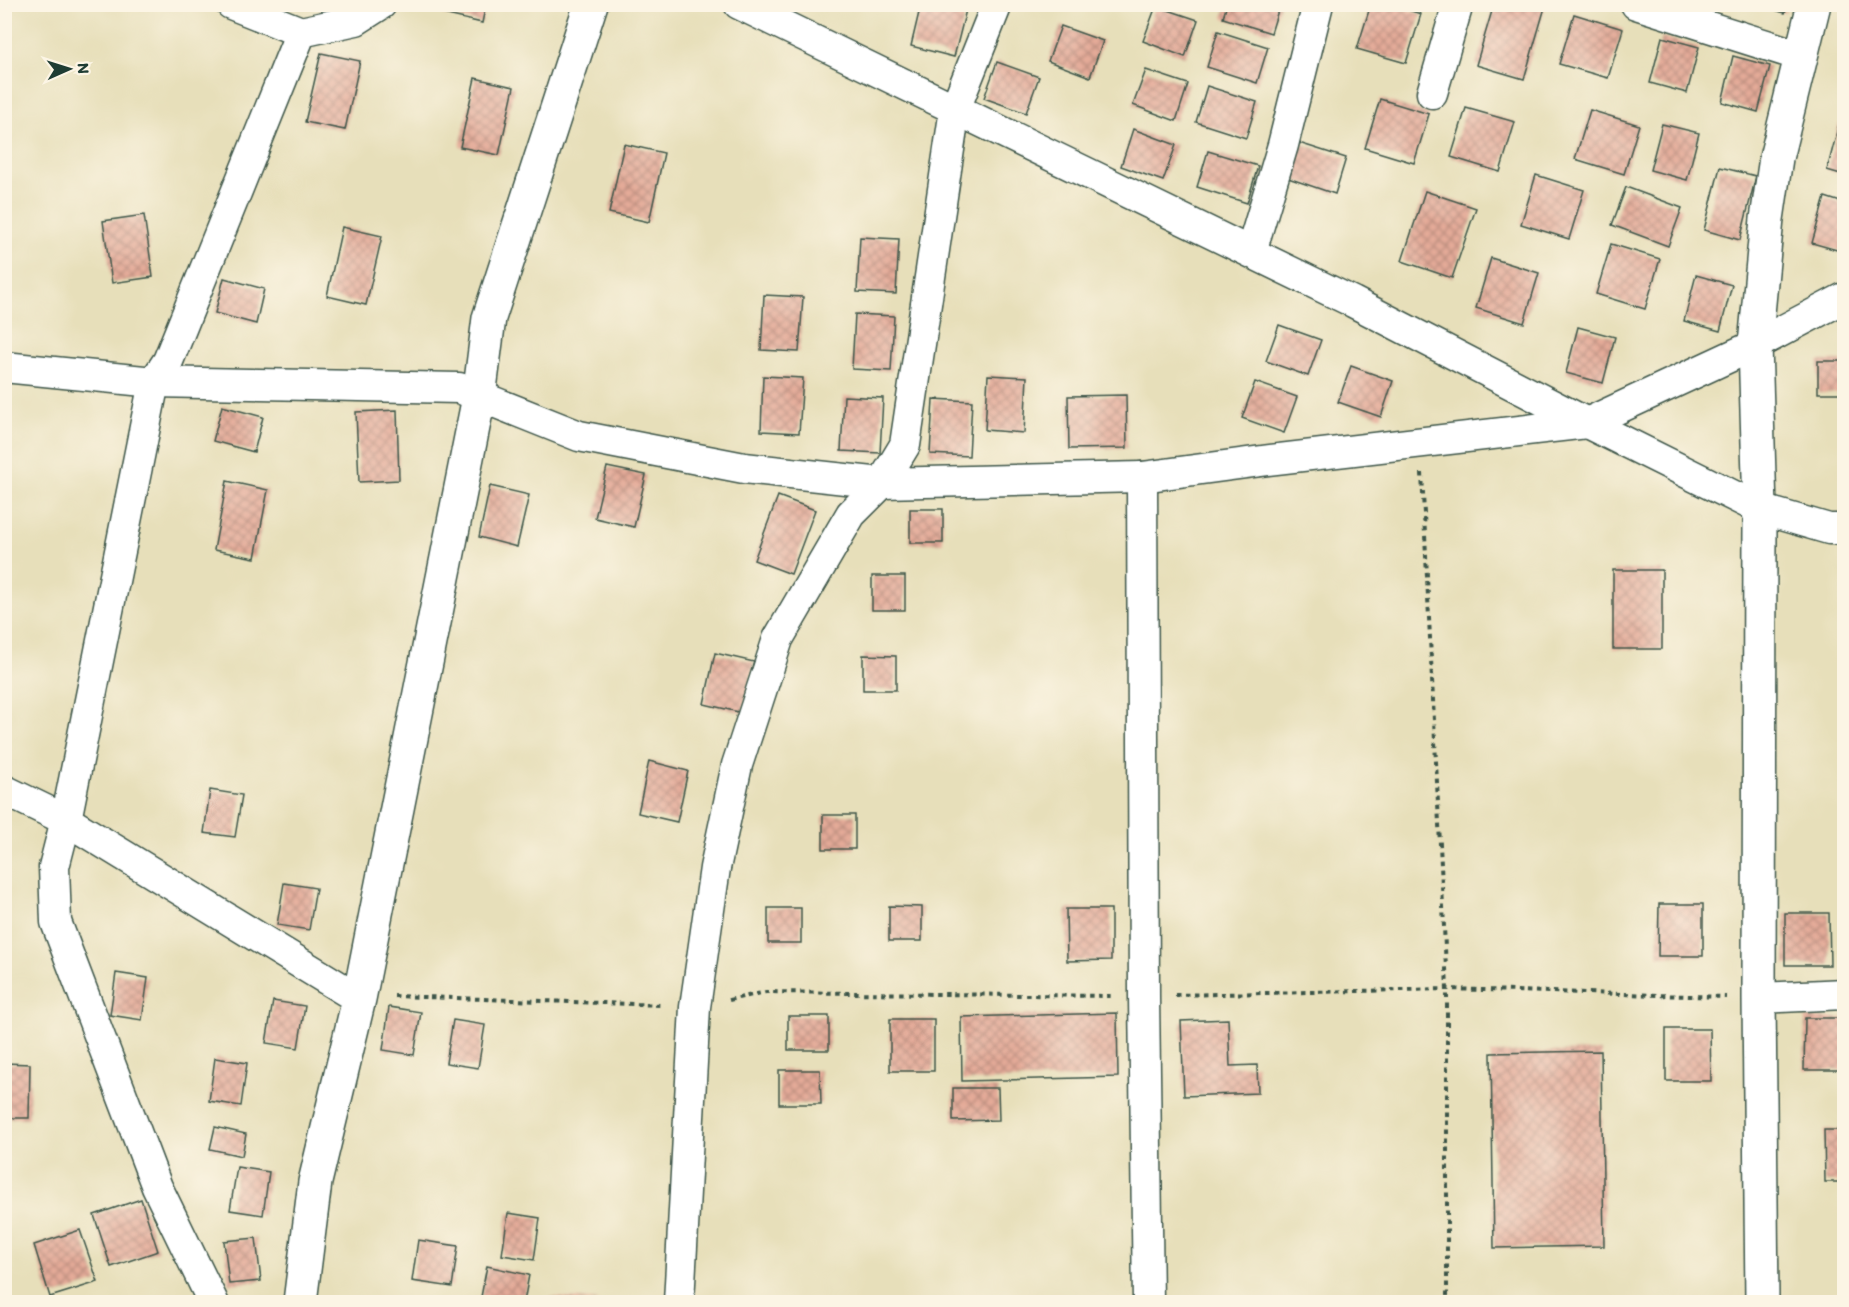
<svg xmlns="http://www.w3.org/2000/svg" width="1849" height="1307" viewBox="0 0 1849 1307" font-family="Itim,sans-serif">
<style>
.building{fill:url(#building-cross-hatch)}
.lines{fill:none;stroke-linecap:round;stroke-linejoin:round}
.minor-casing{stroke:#3d5548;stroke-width:33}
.tertiary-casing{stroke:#3d5548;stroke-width:36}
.path{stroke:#3d5548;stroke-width:4;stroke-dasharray:4.5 4.5;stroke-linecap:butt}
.minor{stroke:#fff;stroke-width:30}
.tertiary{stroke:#fff;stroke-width:33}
</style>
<defs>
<pattern id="building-cross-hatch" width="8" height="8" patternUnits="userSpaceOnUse" patternTransform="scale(1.5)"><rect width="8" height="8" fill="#e4aa98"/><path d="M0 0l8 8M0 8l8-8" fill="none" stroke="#b88c7d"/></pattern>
</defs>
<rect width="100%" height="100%" fill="#fcf5e5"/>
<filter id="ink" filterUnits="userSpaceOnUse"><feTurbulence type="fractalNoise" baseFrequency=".0167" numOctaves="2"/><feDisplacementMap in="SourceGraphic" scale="12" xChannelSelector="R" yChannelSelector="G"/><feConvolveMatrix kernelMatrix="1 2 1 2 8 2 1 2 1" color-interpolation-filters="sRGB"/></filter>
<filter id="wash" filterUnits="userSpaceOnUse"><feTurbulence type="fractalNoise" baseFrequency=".008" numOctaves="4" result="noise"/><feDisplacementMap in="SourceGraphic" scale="24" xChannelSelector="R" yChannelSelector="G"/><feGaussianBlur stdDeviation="1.35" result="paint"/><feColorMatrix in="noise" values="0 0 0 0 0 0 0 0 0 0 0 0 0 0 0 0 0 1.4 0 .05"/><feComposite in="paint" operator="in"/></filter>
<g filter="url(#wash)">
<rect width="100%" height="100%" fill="#e7dfba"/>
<g id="blocks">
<g class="building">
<polygon points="445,4 486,4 482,23 443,14"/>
<polygon points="921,4 967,6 954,57 911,46"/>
<polygon points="1227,4 1280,4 1271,33 1223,18"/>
<polygon points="1371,4 1389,4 1421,14 1406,63 1357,49"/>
<polygon points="1494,4 1546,4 1524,79 1476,65"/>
<polygon points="1755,4 1788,4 1785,13"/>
<polygon points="1156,6 1198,20 1185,57 1143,41"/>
<polygon points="1574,14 1623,29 1608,78 1559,64"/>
<polygon points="1061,26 1103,41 1090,77 1048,61"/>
<polygon points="1218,31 1268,47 1257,83 1207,67"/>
<polygon points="1662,37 1699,47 1687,93 1650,83"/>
<polygon points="321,53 360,61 345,130 305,122"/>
<polygon points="1733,56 1770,66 1758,112 1722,102"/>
<polygon points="997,62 1039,77 1026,113 984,98"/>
<polygon points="1146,70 1188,84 1176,121 1133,105"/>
<polygon points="475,78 514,87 499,155 460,147"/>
<polygon points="1207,86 1257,102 1246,138 1196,122"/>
<polygon points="1380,99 1429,114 1414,163 1365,148"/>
<polygon points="1466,108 1515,122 1500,172 1451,157"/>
<polygon points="1590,110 1639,125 1624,174 1575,159"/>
<polygon points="1662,124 1699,133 1687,180 1650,170"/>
<polygon points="1839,124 1844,125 1844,175 1827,170"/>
<polygon points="1133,129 1176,145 1163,181 1121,166"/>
<polygon points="1299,143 1346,158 1335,194 1288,178"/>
<polygon points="624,144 664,153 649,222 609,213"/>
<polygon points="1208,151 1258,166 1247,203 1197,187"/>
<polygon points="1720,167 1756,176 1740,240 1704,230"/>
<polygon points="1536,175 1584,190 1569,239 1521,224"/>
<polygon points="1626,187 1682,208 1668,246 1612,225"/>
<polygon points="1425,191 1476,208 1452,278 1402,261"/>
<polygon points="1825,197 1844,203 1844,252 1812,243"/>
<polygon points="144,215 153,277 112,283 103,221"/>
<polygon points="342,227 382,236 366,305 327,296"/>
<polygon points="860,237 899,239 896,294 857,292"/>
<polygon points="1611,244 1660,259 1645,309 1596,294"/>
<polygon points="1491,258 1539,273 1524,323 1476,308"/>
<polygon points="1696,275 1732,285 1720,331 1684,321"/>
<polygon points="224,278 264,289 256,324 215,313"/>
<polygon points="764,295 803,297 799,352 761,350"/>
<polygon points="855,314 894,316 891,371 852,369"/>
<polygon points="1279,325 1321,340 1308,376 1266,361"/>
<polygon points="1578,327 1615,337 1603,383 1566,373"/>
<rect x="1818" y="361" width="26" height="32"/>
<polygon points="1351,366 1393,381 1381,417 1338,402"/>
<polygon points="988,375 1027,377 1024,433 985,430"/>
<polygon points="763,376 803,378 799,433 761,431"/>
<polygon points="1255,382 1297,397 1284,433 1242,418"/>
<polygon points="1126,395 1127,448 1069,449 1068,396"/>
<polygon points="844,396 883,398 880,453 841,451"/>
<polygon points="933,399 972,401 969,456 930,454"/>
<polygon points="222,406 263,417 254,452 213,441"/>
<polygon points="397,410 399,480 359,482 356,412"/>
<polygon points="607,467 646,475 634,527 595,518"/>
<polygon points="227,481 268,490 255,558 214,550"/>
<polygon points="490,486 529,495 517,547 479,537"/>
<polygon points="778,496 815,510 791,574 754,560"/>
<rect x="910" y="509" width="33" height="34"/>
<rect x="1613" y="570" width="49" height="79"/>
<rect x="872" y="576" width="33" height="34"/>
<polygon points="715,653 754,662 743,713 704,704"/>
<polygon points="863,655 896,656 896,690 863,690"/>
<polygon points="649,761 688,771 677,822 638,813"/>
<polygon points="210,790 242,795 235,837 204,833"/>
<rect x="823" y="815" width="32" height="34"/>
<polygon points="284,883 316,888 309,930 277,925"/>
<polygon points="1659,904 1703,904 1703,956 1658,956"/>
<polygon points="889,906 922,907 922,941 889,941"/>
<rect x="768" y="908" width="33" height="35"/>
<polygon points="1066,909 1111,909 1111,960 1067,961"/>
<polygon points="1785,913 1829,913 1830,965 1785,965"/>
<polygon points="116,973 148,978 142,1020 110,1015"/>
<polygon points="273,1001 305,1006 298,1048 266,1043"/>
<polygon points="389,1007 421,1012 414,1055 383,1050"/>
<polygon points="1117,1013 1118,1077 962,1081 961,1017"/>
<rect x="788" y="1016" width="41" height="34"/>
<polygon points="1805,1018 1844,1018 1844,1070 1804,1070"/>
<rect x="890" y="1019" width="44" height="52"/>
<polygon points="1228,1019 1230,1066 1257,1065 1258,1093 1184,1096 1181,1021"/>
<polygon points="453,1020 485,1025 478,1068 446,1063"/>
<polygon points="1666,1029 1710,1029 1711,1081 1666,1081"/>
<polygon points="1601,1051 1604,1246 1494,1248 1491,1053"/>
<polygon points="215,1058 247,1063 241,1106 209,1101"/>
<polygon points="4,1063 30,1064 29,1118 4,1118"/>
<polygon points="779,1070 820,1070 821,1104 779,1104"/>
<polygon points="953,1088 998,1088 999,1120 953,1121"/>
<polygon points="215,1127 246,1134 242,1156 210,1149"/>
<polygon points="1824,1130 1844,1130 1844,1182 1825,1182"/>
<polygon points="237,1167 269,1172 263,1215 230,1210"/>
<polygon points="141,1199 158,1251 111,1267 94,1215"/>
<polygon points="508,1213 540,1218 534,1260 502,1255"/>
<polygon points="80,1230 98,1282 50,1297 34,1245"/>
<polygon points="256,1238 261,1281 229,1284 224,1241"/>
<polygon points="418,1240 458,1246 452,1287 412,1281"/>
<polygon points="487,1266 529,1275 524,1302 480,1302"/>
<polygon points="551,1297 598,1301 598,1302 550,1302"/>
</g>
</g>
</g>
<g filter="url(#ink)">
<use href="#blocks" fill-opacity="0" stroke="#3d5548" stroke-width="1.5"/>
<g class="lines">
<defs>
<g id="minor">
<polyline points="231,4 301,32"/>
<polyline points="739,4 1353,302 1587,423 1760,509 1829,529 1844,529"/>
<polyline points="1636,4 1801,56"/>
<polyline points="1432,93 1458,4"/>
<polyline points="1251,252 1283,145 1318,4"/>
<polyline points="4,367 154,382 459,388 579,436 744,468 882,483 1142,477 1269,460 1587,423 1755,345 1844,298"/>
<polyline points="1142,477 1144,996 1148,1302"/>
<polyline points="4,790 66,820 359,999"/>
<polyline points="1759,998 1844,994"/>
<polyline points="213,1302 157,1187 56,922 54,867 66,820 154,382 168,361 301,32 356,20 381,4"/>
<polyline points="679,1302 695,1007 715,868 737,765 778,639 851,514 882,483 905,445 955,109 997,4"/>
</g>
<g id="tertiary">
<polyline points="300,1302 315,1182 359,999 479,397 489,318 591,4"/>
<polyline points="1762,1302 1759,998 1760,509 1755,345 1767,219 1776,158 1814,4"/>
</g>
</defs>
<use href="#minor" class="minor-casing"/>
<use href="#tertiary" class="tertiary-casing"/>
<g class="path">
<polyline points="1422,473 1447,989 1447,1302"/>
<polyline points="1175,995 1447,989 1726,997"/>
<polyline points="394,996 662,1005"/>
<polyline points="729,1000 766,992 1111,996"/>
</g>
<use href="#minor" class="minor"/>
<use href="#tertiary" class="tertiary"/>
</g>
</g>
<rect width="1849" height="1307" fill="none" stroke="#fcf5e5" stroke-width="24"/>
<g transform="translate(69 69) rotate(87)" stroke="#fcf5e5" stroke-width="4.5" paint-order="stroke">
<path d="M0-4.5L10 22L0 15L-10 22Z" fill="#1f3d34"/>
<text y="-9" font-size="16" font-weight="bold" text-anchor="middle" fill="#1f3d34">N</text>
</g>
</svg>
